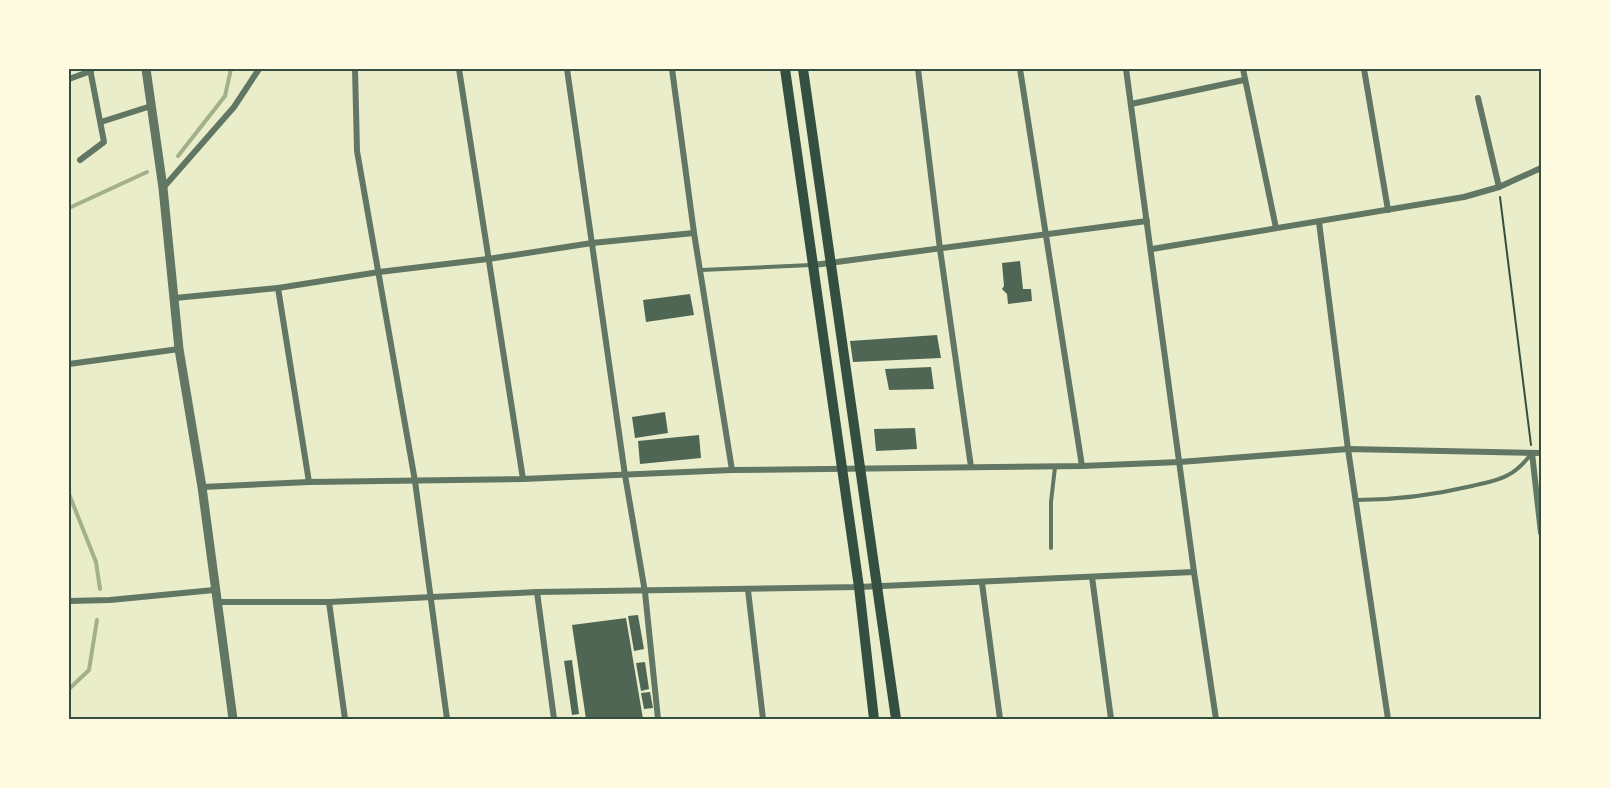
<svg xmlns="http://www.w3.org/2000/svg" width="1610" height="788" viewBox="0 0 1610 788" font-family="Lato,sans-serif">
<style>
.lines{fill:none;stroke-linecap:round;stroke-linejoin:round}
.stream{stroke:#a3b18a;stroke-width:4}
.building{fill:#4f6655}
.path{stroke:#344e41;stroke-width:2}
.service{stroke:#617663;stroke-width:4}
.minor{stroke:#617663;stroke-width:6}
.tertiary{stroke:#617663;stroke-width:9}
.secondary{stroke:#344e41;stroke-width:10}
.neatline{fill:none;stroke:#344e41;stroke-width:2}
</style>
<rect width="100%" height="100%" fill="#e9edc9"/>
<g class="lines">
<g class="stream">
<polyline points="178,156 225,96 231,69"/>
<polyline points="69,208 147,172"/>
<polyline points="69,494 96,562 100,589"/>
<polyline points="69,689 89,670 97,620"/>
</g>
</g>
<g class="building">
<polygon points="1020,261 1023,289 1031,289 1032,301 1008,304 1007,294 1002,289 1004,286 1002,263"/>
<polygon points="690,294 694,315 646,322 643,300"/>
<polygon points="937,335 941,358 853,362 850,341"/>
<polygon points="931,367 934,389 889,390 885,369"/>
<polygon points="665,412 668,433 635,438 632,417"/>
<polygon points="915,428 917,449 876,451 874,429"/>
<polygon points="699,435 701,458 640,464 638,441"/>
<polygon points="638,615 644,649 634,651 628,616"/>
<polygon points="626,618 643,719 586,719 572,625"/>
<polygon points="572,660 579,714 572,715 564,661"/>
<polygon points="645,662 649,689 641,691 636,663"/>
<polygon points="650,692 653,708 644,709 641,693"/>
</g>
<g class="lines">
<polyline class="path" points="1500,197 1531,445"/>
<g class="service">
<polyline points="701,270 811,265"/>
<path d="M1357 500C1396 500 1434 495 1472 486 1484 483 1498 481 1508 475 1518 470 1525 462 1532 453"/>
<polyline points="1051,548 1051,502 1055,467"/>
</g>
<g class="minor">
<polyline points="355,69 357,151 415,481 447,719"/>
<polyline points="459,69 523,479"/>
<polyline points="567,69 625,475 645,592 658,719"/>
<polyline points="672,69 694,233 732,470"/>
<polyline points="918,69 940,249 971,467"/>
<polyline points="1020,69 1082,466"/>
<polyline points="1126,69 1194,572 1216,719"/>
<polyline points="1243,69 1276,228"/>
<polyline points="1364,69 1388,210"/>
<polyline points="69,79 91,71"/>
<polyline points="1478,98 1499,187"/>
<polyline points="1131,104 1244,80"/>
<polyline points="101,122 151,106"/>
<polyline points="80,160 104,142 90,69"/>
<polyline points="163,188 234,107 259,69"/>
<polyline points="1319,222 1348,449 1388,719"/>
<polyline points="1152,249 1464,197 1499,187 1541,168"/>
<polyline points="814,265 1147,221"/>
<polyline points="278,288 309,482"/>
<polyline points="175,298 278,288 379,272 488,259 592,243 694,233"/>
<polyline points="69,364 179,349"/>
<polyline points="1532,453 1541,533"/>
<polyline points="202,487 309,482 523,479 732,470 1082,466 1180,462 1348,449 1541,453"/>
<polyline points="1092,577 1111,719"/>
<polyline points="982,583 1000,719"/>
<polyline points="748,590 763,719"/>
<polyline points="537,592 554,719"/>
<polyline points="69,601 110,600 214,590"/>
<polyline points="216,602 329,602 537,592 859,587 1194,572"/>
<polyline points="329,602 345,719"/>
</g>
<polyline class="tertiary" points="146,69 163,188 179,349 202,487 233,719"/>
<g class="secondary">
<polyline points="785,69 859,587 874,719"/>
<polyline points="803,69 896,719"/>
</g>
</g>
<rect width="1610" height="788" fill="none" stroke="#fefae0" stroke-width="141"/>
<rect x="70" y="70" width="1470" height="648" class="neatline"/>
</svg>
